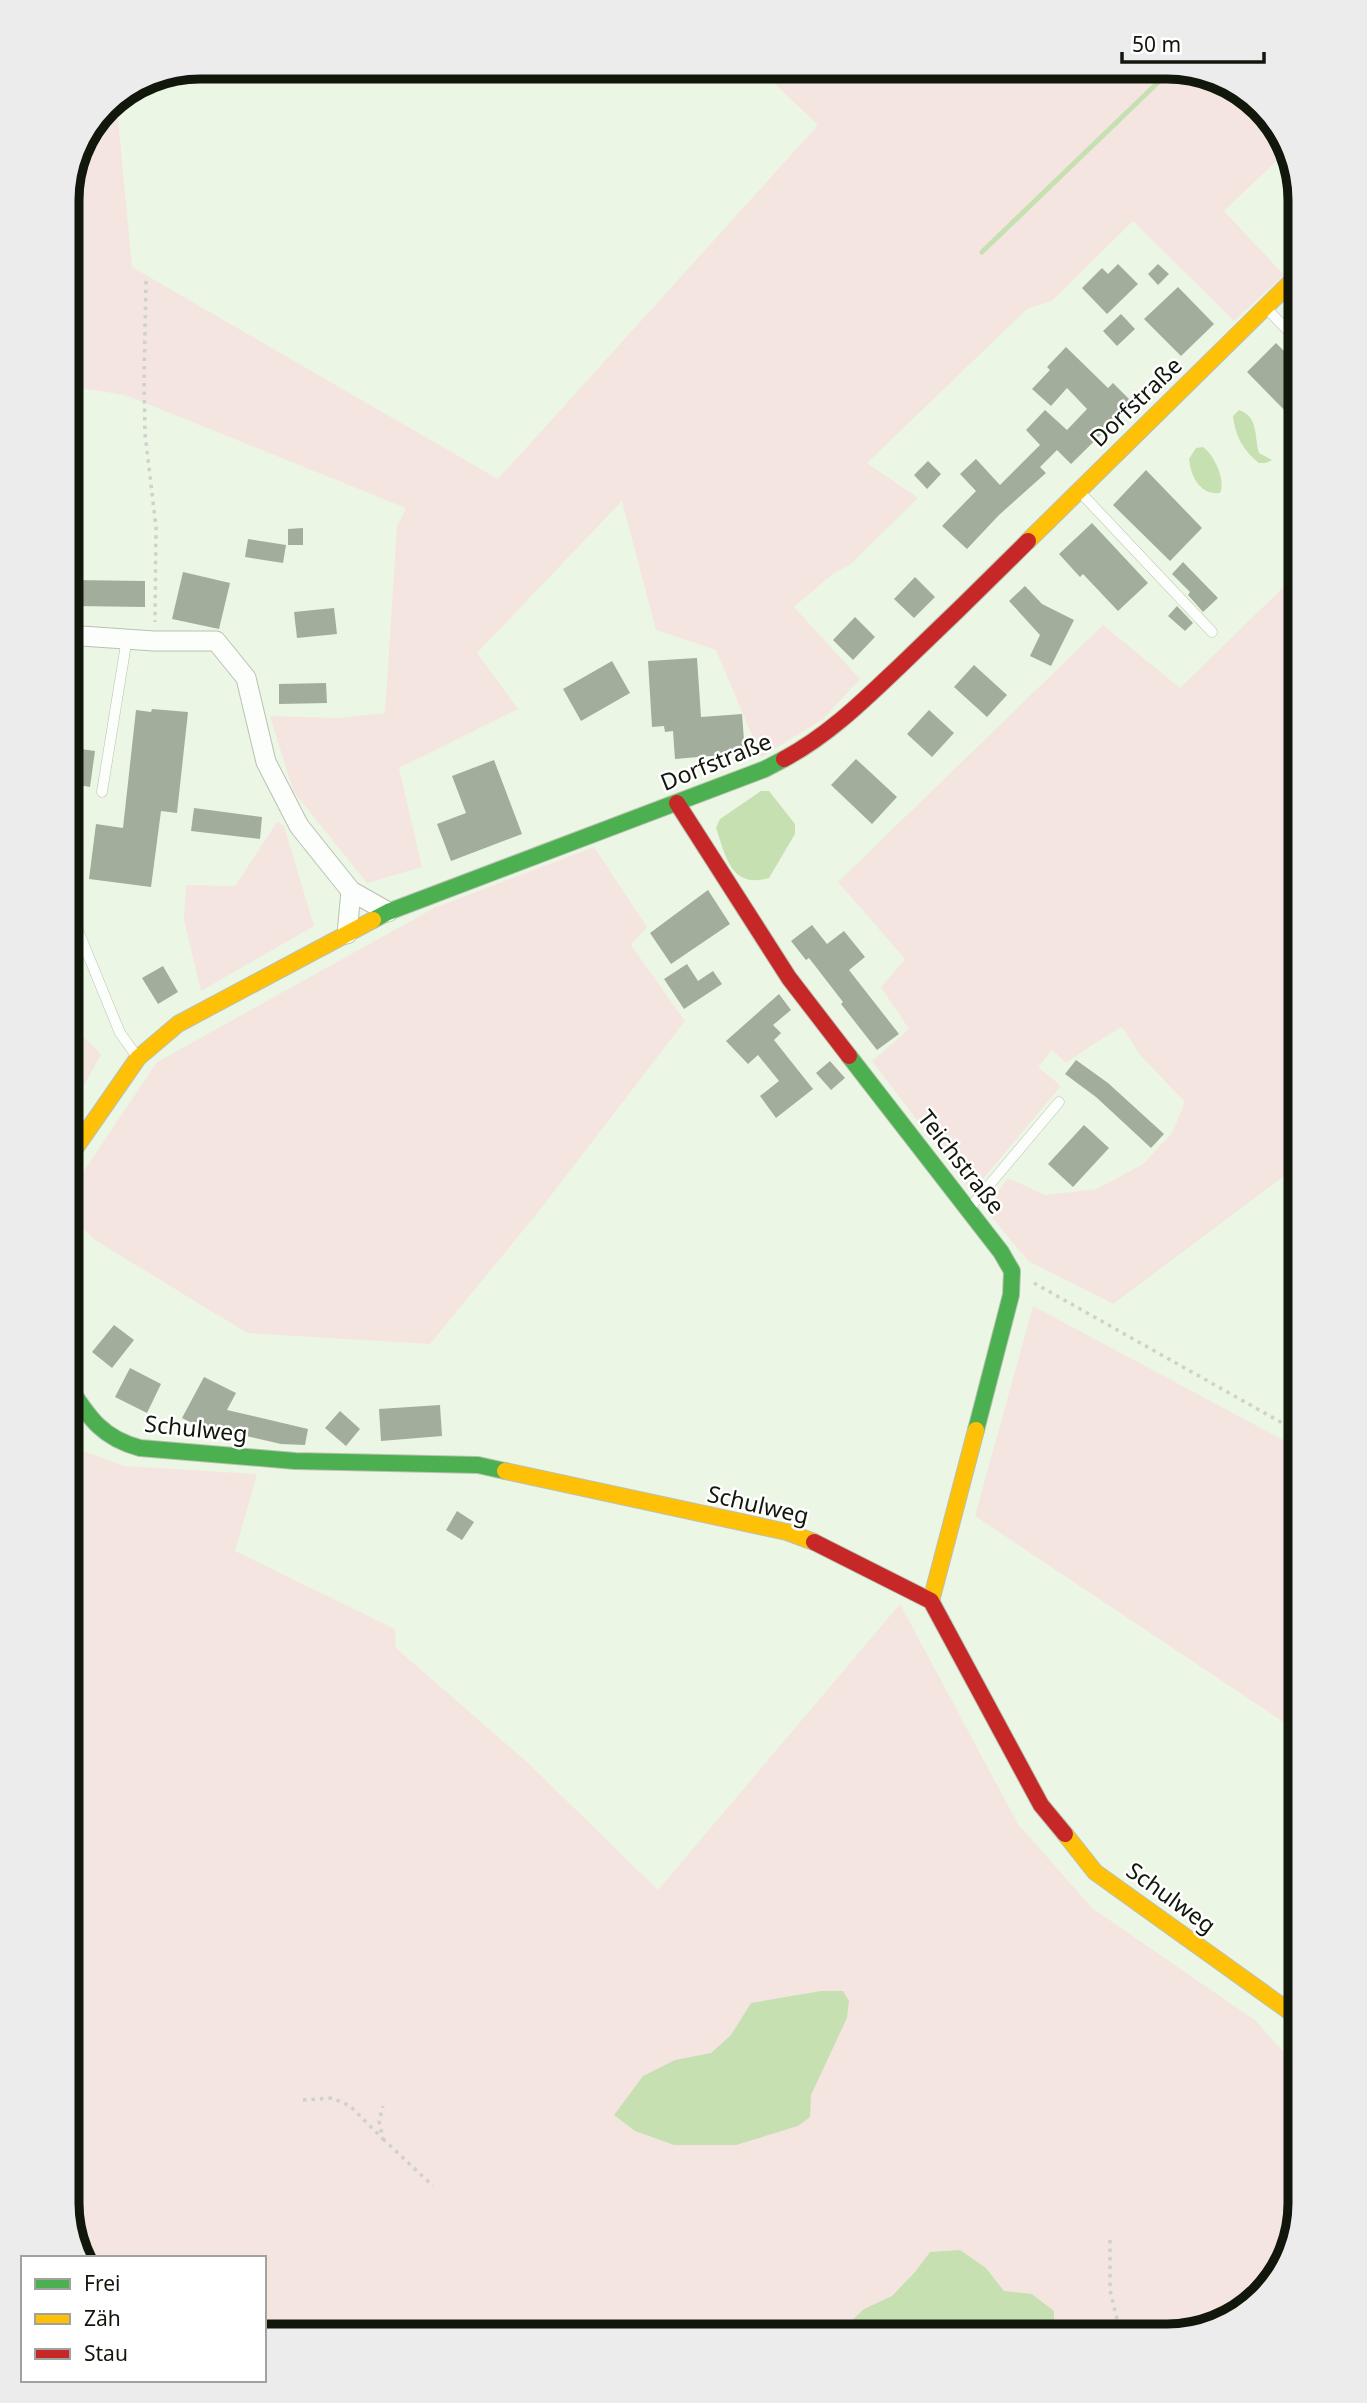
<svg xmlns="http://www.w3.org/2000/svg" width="1367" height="2403" viewBox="0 0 1367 2403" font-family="'Noto Sans',sans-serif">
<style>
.green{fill:#f5e5e1}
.water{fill:#c7e0b2}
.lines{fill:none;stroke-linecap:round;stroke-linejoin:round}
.stream{stroke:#c7e0b2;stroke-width:5}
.building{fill:#a3ad9b}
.lane-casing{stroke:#b9c1b2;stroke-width:11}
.street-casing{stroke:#b9c1b2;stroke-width:21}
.fast-casing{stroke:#b9c1b2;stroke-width:18}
.slow-casing{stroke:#b9c1b2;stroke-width:18}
.jam-casing{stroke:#b9c1b2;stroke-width:18}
.path{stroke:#ced1cc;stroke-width:3.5;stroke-dasharray:3.5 5;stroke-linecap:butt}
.lane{stroke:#fcfefb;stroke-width:10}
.street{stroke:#fcfefb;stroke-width:19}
.fast{stroke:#4caf50;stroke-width:16}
.slow{stroke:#ffc107;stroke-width:16}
.jam{stroke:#c62828;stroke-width:16}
.labels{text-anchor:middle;stroke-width:5;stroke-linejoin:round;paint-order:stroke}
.street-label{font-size:23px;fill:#12170c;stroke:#fff}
.rim{fill:none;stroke:#12170c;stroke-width:9}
</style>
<rect width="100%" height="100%" fill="#ecf6e4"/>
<g class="green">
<polygon points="757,67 1176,67 1248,94 1290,148 1224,211 1284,275 1234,321 1133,221 1052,301 1027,309 867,463 918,498 851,564 833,574 794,607 860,679 823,719 761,757 716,650 656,630 622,501 477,653 518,709 399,768 422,867 367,883 293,791 270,716 339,718 385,713 397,527 406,508 125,395 67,386 67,191 106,105 116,98 132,267 498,479 818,125"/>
<polygon points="1300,571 1300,1164 1113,1304 1028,1261 985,1209 1008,1178 1045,1195 1097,1189 1143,1164 1172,1133 1185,1102 1140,1055 1122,1027 1092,1045 1066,1063 1052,1050 1038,1067 1061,1086 972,1192 872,1061 909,1029 881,987 905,959 838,882 1103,625 1180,688"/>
<polygon points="277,822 284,826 314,926 201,991 184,920 186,885 235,886"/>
<polygon points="594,847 647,927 631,945 685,1021 539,1211 430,1344 247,1333 95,1240 67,1214 67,1196 157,1062 434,908"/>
<polygon points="67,1021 101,1054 67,1118"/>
<polygon points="1033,1306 1300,1449 1300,1733 975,1516"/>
<polygon points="80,1450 124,1466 257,1474 235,1551 395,1629 396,1648 528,1763 658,1890 900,1604 1018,1824 1092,1908 1256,2021 1288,2057 1300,2122 1300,2212 1278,2278 1219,2326 1167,2336 264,2336 264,2258 79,2258 77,2255 67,2203 67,1477"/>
</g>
<g class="water">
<path d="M1239 410C1259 417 1254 436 1259 453L1272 460 1266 463H1259C1243 451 1235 435 1233 416Z"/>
<path d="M1203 447C1214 455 1226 480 1220 493 1199 495 1191 476 1189 459L1196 448Z"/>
<path d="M761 791H769L795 824V834L769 878C731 889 726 857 716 828L720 819Z"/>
<polygon points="821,1991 843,1991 849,2001 847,2018 811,2095 810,2117 798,2126 736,2145 674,2145 635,2131 614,2115 643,2076 675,2060 711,2053 731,2035 751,2003"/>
<polygon points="960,2250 986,2268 1004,2291 1032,2294 1054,2311 1054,2336 849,2336 845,2327 864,2309 892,2296 915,2272 930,2252"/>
</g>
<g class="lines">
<polyline class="stream" points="982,252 1174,67"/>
</g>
<g class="building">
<polygon points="1118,264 1138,284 1107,314 1082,288 1102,268 1108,274"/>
<polygon points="1158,264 1169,274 1158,285 1148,274"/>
<polygon points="1178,287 1214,324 1181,356 1144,319"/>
<polygon points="1121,314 1135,329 1117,346 1103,331"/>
<polygon points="1276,343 1300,367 1300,426 1247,372"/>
<polygon points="1066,347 1108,388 1113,383 1133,403 1071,464 1057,450 1040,467 1046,473 999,515 967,549 942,526 976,491 960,474 976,459 1000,485 1040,445 1026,430 1045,410 1067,430 1087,409 1067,388 1051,406 1032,389 1050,370 1047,367"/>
<polygon points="928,461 941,474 927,489 914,475"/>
<polygon points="1146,470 1202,528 1170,561 1113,505"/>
<polygon points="1092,523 1148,583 1118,611 1083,574 1080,577 1059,554"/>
<polygon points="303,528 303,545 288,545 288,529"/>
<polygon points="248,539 286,545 283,563 245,557"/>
<polygon points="1183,562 1218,598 1203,612 1188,595 1190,592 1172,574"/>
<polygon points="183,572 230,583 219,629 172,619"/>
<polygon points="915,577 935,597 914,618 894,599"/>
<polygon points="74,580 145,581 145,607 74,606"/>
<polygon points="1025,586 1042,604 1074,620 1051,666 1030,656 1040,635 1009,601"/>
<polygon points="1177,606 1193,623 1185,631 1168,616"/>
<polygon points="334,608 337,634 297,638 294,612"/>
<polygon points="855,617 875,637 853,660 833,640"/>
<polygon points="697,658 701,717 742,714 745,753 675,759 673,731 665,732 664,726 652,727 648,661"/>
<polygon points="612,661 630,693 581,721 563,689"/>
<polygon points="974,665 1007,695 987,717 954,687"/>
<polygon points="326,683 327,703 279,704 279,684"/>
<polygon points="152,709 188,712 177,813 161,811 151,887 89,879 96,824 123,828 136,710 151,712"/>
<polygon points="929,710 954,733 932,757 907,734"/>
<polygon points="67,747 95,751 90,787 67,783"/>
<polygon points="856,759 897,797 872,824 831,785"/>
<polygon points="494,760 522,834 451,861 437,824 466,813 452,776"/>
<polygon points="194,808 262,817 260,839 191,831"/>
<polygon points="708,890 730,924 671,964 650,933"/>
<polygon points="812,925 827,944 844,931 865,957 849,970 899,1034 877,1050 841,1004 843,1002 809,958 806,960 791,941"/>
<polygon points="687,964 698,981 713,971 722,984 684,1009 664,979"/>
<polygon points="163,966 178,992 158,1004 142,978"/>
<polygon points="779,994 791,1010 773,1025 781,1033 774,1040 813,1089 776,1118 760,1096 779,1081 758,1055 748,1064 726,1041"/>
<polygon points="1076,1060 1108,1083 1164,1134 1151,1148 1096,1097 1065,1074"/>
<polygon points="830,1061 845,1078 831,1090 816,1073"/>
<polygon points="1084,1125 1109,1148 1073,1187 1048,1164"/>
<polygon points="114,1325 134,1340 112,1368 92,1352"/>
<polygon points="130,1368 161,1384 147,1413 115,1397"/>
<polygon points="204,1377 236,1393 227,1410 308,1429 305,1445 281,1444 217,1429 214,1434 182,1418"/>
<polygon points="440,1405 442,1436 381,1441 379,1409"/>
<polygon points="340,1411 360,1429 346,1446 325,1428"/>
<polygon points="457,1511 474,1522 462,1540 446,1530"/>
</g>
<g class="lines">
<defs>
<g id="lane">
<polyline points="1267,309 1300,343"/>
<polyline points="1078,490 1212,632"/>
<polyline points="102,792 127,638"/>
<polyline points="73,832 70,861 77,928 120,1033 138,1058"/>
<polyline points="969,1209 1059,1102"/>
</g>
<g id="street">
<polyline points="67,635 154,641 216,641 246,678 266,762 299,826 351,891 388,912"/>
<polyline points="347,934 351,891"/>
</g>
<g id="fast">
<polyline points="373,920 388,912 765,769 784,759"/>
<polyline points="849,1056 1001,1252 1012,1271 1011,1295 976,1430"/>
<path d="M67 1384C88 1416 101 1438 140 1448L295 1461 478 1465 505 1471"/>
</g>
<g id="slow">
<polyline points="1028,541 1300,273"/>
<polyline points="67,1160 138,1058 178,1024 373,920"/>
<polyline points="505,1471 787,1532 814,1542"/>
<polyline points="931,1601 976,1430"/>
<polyline points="1065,1834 1095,1872 1300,2019"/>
</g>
<g id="jam">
<path d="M784 759C829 735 864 700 901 665 944 624 986 583 1028 541"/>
<polyline points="677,803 789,978 849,1056"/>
<polyline points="814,1542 931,1601 1041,1805 1065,1834"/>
</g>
</defs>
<use href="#lane" class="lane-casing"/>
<use href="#street" class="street-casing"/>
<use href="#fast" class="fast-casing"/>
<use href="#slow" class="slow-casing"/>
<use href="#jam" class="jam-casing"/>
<g class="path">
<polyline points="146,281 144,380 145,434 156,527 155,622"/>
<polyline points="1034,1283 1300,1433"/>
<polyline points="303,2100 332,2098 350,2106 383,2139 379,2121 383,2106"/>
<polyline points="383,2139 433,2186"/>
<polyline points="1110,2240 1110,2290 1121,2336"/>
</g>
<use href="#lane" class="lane"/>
<use href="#street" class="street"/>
<use href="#fast" class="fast"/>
<use href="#slow" class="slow"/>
<use href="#jam" class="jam"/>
</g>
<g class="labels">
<g class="street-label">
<text transform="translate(1136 402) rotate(-44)" y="8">Dorfstraße</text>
<text transform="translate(716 762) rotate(-22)" y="8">Dorfstraße</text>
<text transform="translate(961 1162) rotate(52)" y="8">Teichstraße</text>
<text transform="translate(196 1429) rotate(6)" y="8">Schulweg</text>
<text transform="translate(758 1505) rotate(13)" y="8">Schulweg</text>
<text transform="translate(1171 1898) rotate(36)" y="8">Schulweg</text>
</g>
</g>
<path d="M0 0H1367V2403H0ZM200 79H1167A121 121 0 0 1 1288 200V2203A121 121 0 0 1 1167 2324H200A121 121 0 0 1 79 2203V200A121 121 0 0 1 200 79Z" fill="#ececec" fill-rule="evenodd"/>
<path class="rim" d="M200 79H1167A121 121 0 0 1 1288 200V2203A121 121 0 0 1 1167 2324H200A121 121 0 0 1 79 2203V200A121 121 0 0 1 200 79Z"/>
<rect x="21" y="2256" width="245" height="126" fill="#ffffff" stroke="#a0a29e" stroke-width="2"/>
<rect x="35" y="2279" width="35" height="10" fill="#4caf50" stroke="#a0a29e" stroke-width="2"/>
<text x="84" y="2291" font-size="21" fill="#12170c">Frei</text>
<rect x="35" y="2314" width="35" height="10" fill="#ffc107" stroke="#a0a29e" stroke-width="2"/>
<text x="84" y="2326" font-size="21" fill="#12170c">Zäh</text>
<rect x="35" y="2349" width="35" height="10" fill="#c62828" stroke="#a0a29e" stroke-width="2"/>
<text x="84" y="2361" font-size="21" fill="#12170c">Stau</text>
<path d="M1122 52v10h142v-10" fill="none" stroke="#12170c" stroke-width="3.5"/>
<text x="1132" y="52" font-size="21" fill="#12170c" stroke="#ffffff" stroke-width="5" paint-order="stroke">50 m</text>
</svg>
